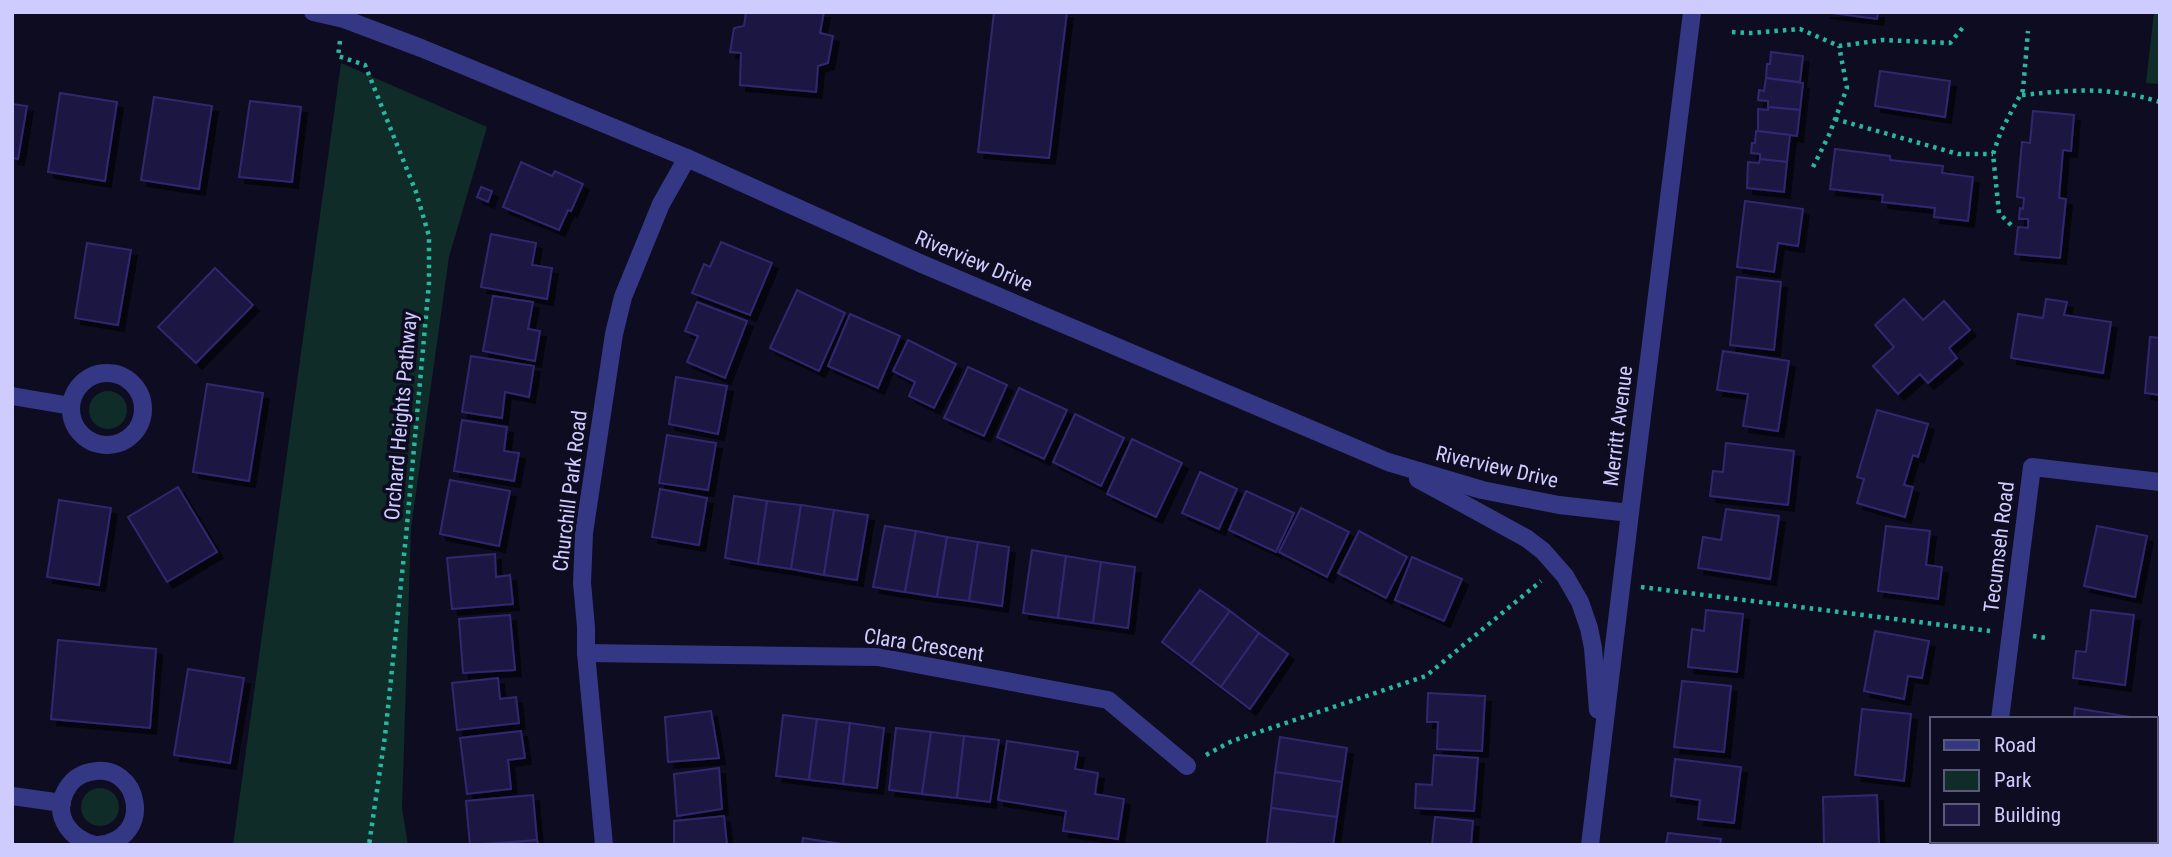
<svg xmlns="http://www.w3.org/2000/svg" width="2172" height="857" viewBox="0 0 2172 857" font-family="'Roboto Condensed',sans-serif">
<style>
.green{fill:#0f2c28}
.building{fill:#1d1743;stroke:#312870;stroke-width:2;filter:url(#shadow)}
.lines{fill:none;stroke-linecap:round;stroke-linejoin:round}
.path{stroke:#27b8a4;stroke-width:4.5;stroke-dasharray:3.5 5;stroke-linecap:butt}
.minor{stroke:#343783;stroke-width:18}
.tertiary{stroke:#343783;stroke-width:18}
.labels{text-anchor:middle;stroke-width:7;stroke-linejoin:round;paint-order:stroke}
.street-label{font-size:21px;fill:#ceccff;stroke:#0e0c21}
</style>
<defs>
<filter id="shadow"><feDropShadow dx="6" dy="6" stdDeviation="0" flood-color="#0009"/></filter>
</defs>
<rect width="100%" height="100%" fill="#0e0c21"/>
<g class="green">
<polygon points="2154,12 2160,12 2160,84 2146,83"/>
<polygon points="341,63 487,127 449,257 411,528 402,808 408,845 233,845"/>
<circle cx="108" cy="410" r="19"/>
<circle cx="100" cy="807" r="19"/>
</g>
<g class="building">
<polygon points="746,12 824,12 820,33 833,36 828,63 818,66 816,92 740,85 741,53 730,52 734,28 744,26"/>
<polygon points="994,12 1067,12 1049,158 978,152"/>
<polygon points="1824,12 1878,12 1877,19"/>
<polygon points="1771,52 1803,56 1800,82 1766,78 1767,64 1770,64"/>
<polygon points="1880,71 1950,81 1945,117 1875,106"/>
<polygon points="1766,78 1803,83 1800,110 1768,107 1768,101 1758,100 1759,90 1764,91"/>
<polygon points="60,93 117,102 105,181 48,172"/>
<polygon points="154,97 212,106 199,189 141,180"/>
<polygon points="250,101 301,107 292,182 239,177"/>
<polygon points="12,104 27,106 18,159 12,158"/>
<polygon points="1768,107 1800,110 1797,136 1758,131 1758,109 1768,110"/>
<polygon points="2033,111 2074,115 2071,151 2063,150 2059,198 2066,199 2060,258 2015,254 2018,227 2028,228 2028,219 2019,219 2020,208 2023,209 2024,198 2017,197 2022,142 2030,143"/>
<polygon points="1756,131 1790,135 1787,162 1760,159 1760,154 1751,153 1752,143 1755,143"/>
<polygon points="1835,149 1890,156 1890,160 1943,166 1942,173 1973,177 1968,221 1934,217 1935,208 1882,202 1883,195 1830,189"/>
<polygon points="1760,159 1787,162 1784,192 1747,188 1748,162 1759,163"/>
<polygon points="521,162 552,176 555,171 583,184 571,211 568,210 559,230 503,207"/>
<polygon points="481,187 492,191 488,202 477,197"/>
<polygon points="1745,201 1803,209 1798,246 1778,243 1774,272 1737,267"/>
<polygon points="491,234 536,243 532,265 552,268 547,299 481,287"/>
<polygon points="721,242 772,263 750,315 692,293 704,264 710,267"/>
<polygon points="87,243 131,250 118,325 75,318"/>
<polygon points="215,268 253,305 196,363 158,327"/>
<polygon points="1737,277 1781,282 1774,350 1730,345"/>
<polygon points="797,290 845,313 819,371 770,348"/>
<polygon points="493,296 533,302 528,329 540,331 535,361 483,351"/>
<polygon points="1904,299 1923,320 1944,301 1970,330 1949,348 1957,358 1928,383 1920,374 1898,394 1873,366 1894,347 1875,325"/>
<polygon points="2046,299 2067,302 2064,315 2111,322 2103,373 2011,358 2018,314 2043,318"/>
<polygon points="697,302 747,321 725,378 687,362 698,336 685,331"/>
<polygon points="850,314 900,336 878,388 828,366"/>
<polygon points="2150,337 2160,338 2160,395 2145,393"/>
<polygon points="908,340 956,364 934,408 909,396 915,382 893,371"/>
<polygon points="1723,351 1789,361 1778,431 1743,426 1748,394 1717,390"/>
<polygon points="471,356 534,366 529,397 505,392 502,418 462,412"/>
<polygon points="968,367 1007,385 984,436 944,418"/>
<polygon points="676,377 727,386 718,434 669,424"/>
<polygon points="207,384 263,393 249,481 193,472"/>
<polygon points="1019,388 1067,410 1044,459 997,437"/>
<polygon points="1877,410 1928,424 1918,457 1913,455 1904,485 1913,487 1905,517 1857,503 1864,479 1857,477"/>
<polygon points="1075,414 1124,438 1101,486 1053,462"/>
<polygon points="462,420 507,427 504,451 519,453 514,481 454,471"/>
<polygon points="667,435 716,443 708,490 659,483"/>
<polygon points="1132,439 1182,463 1156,517 1107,494"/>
<polygon points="1726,443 1794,451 1788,505 1710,496 1713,471 1723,472"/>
<polygon points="1200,472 1237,489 1219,529 1182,513"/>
<polygon points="450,480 510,491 499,546 440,534"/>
<polygon points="178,487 217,552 167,582 128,517"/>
<polygon points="660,489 707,498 699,545 652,537"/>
<polygon points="1246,491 1294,513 1276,552 1229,530"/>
<polygon points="734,496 767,501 758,564 725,558"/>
<polygon points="59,500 111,508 99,585 47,577"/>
<polygon points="767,501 801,505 791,569 758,564"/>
<polygon points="801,505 834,510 824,575 791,569"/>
<polygon points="1301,508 1349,532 1327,577 1279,552"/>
<polygon points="1726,509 1779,516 1770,579 1698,568 1703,537 1721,540"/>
<polygon points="834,510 868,515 857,580 824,575"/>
<polygon points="885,526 916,531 905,592 873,587"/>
<polygon points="1886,526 1930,531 1926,565 1942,567 1938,599 1878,591"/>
<polygon points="2097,526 2147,536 2135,597 2084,586"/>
<polygon points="916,531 947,537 937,597 905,592"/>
<polygon points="1359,531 1407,557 1386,598 1338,573"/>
<polygon points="947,537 978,542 969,601 937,597"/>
<polygon points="978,542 1009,547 1002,606 969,601"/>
<polygon points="1032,550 1066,556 1058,618 1023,613"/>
<polygon points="495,554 496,577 510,575 513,604 452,609 447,558"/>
<polygon points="1066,556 1101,562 1093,623 1058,618"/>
<polygon points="1412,557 1462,579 1444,621 1395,600"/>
<polygon points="1101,562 1135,567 1128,628 1093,623"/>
<polygon points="1200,590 1230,611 1191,664 1162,642"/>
<polygon points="1706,610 1743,614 1737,672 1688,667 1692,629 1704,631"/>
<polygon points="2091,610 2134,615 2125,685 2073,678 2076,651 2086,652"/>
<polygon points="1230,611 1259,633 1221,687 1191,664"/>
<polygon points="510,615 515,670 463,673 459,619"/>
<polygon points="1875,631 1929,641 1922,678 1908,676 1904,699 1864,691"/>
<polygon points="1259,633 1288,654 1250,709 1221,687"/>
<polygon points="58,640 156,649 150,728 51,719"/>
<polygon points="188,669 244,678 230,763 174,755"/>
<polygon points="498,678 500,699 516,697 519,723 457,730 452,683"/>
<polygon points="1682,681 1731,686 1724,752 1674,747"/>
<polygon points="1428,693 1485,696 1482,751 1437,749 1438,722 1427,722"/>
<polygon points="2075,708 2137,718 2137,719 2074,719"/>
<polygon points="1862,709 1911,714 1904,781 1855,775"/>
<polygon points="711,711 719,758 668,762 665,717"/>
<polygon points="783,715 817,719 809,780 776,776"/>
<polygon points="817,719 850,723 843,784 809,780"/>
<polygon points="850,723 884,728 877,788 843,784"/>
<polygon points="896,728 931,732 922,794 889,790"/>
<polygon points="521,731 525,758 508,760 511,789 467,794 460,738"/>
<polygon points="931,732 964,736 957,798 922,794"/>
<polygon points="964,736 999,740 990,802 957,798"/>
<polygon points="1280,737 1347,748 1342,782 1275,772"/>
<polygon points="1007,741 1078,752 1075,769 1098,773 1095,794 1124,799 1118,839 1063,831 1066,811 998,800"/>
<polygon points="1434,755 1478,758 1474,811 1415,808 1416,784 1432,785"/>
<polygon points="1675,759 1741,767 1734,823 1698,819 1700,800 1671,796"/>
<polygon points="719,768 722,809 677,816 674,774"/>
<polygon points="1275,772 1342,782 1337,817 1271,808"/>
<polygon points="533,795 537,840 470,845 466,801"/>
<polygon points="1877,795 1879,845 1824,845 1823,797"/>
<polygon points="1271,808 1337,817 1333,845 1267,843"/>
<polygon points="724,816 727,845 674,845 674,821"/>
<polygon points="1435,817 1473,821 1471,845 1432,845"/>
<polygon points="1668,833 1721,839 1720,845 1666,845"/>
<polygon points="803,838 848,845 802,845"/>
<polygon points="537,840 538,845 485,845"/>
</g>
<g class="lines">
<g class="path">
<polyline points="1732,32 1751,33 1800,29 1839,46 1883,40 1950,43 1965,25"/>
<polyline points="340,41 338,56 365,65 416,192 429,236 429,283 406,536 385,736 369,845"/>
<path d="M2022 95C2074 90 2108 86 2160 102"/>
<polyline points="1835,119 1958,154 1993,154"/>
<polyline points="1813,167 1829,135 1847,88 1839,46"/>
<polyline points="2011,225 1999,213 1993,154 2001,131 2023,90 2028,31"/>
<polyline points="1641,587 1990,631"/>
<polyline points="2033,636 2046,638"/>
<polyline points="1206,755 1232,741 1426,676 1541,581"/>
</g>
<g class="minor">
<circle cx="107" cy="409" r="36"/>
<polyline points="12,396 71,406"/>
<polyline points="1630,513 1692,12"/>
<polyline points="586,653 878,657 1108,700 1187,766"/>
<polyline points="2000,719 2032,467 2160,482"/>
<polyline points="12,796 62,803"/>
<polyline points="2099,841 2111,845"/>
<path d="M95 845C71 839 53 817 65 792 70 782 79 774 90 772 140 760 156 840 98 845"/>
<polyline points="604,845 586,653 586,627 582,583 584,533 614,334 623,297 661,204 687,158"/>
</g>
<g class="tertiary">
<polyline points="313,12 344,19 421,48 687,158 922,264 1388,462 1482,490 1559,505 1630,513 1590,845"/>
<polyline points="1418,479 1526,538 1543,551 1565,576 1580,602 1589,628 1593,648 1598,710"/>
</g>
</g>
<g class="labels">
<g class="street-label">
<text transform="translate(974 261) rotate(23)" y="7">Riverview Drive</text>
<text transform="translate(401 416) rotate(-85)" y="7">Orchard Heights Pathway</text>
<text transform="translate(1618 426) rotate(-83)" y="7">Merritt Avenue</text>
<text transform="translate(1497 467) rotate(13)" y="7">Riverview Drive</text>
<text transform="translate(570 491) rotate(-83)" y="7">Churchill Park Road</text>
<text transform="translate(1999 547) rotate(-83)" y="7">Tecumseh Road</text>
<text transform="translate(924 645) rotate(9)" y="7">Clara Crescent</text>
</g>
</g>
<rect width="2172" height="857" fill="none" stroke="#ceccff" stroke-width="28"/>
<rect x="1930" y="717" width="228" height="126" fill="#0e0c21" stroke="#5b597a" stroke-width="2"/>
<rect x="1944" y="740" width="35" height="10" fill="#343783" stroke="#5b597a" stroke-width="2"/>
<text x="1994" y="752" font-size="21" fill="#ceccff">Road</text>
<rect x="1944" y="770" width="35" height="21" fill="#0f2c28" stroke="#5b597a" stroke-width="2"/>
<text x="1994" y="787" font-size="21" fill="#ceccff">Park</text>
<rect x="1944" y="804" width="35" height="21" fill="#1d1743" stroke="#5b597a" stroke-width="2"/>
<text x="1994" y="822" font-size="21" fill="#ceccff">Building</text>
</svg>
